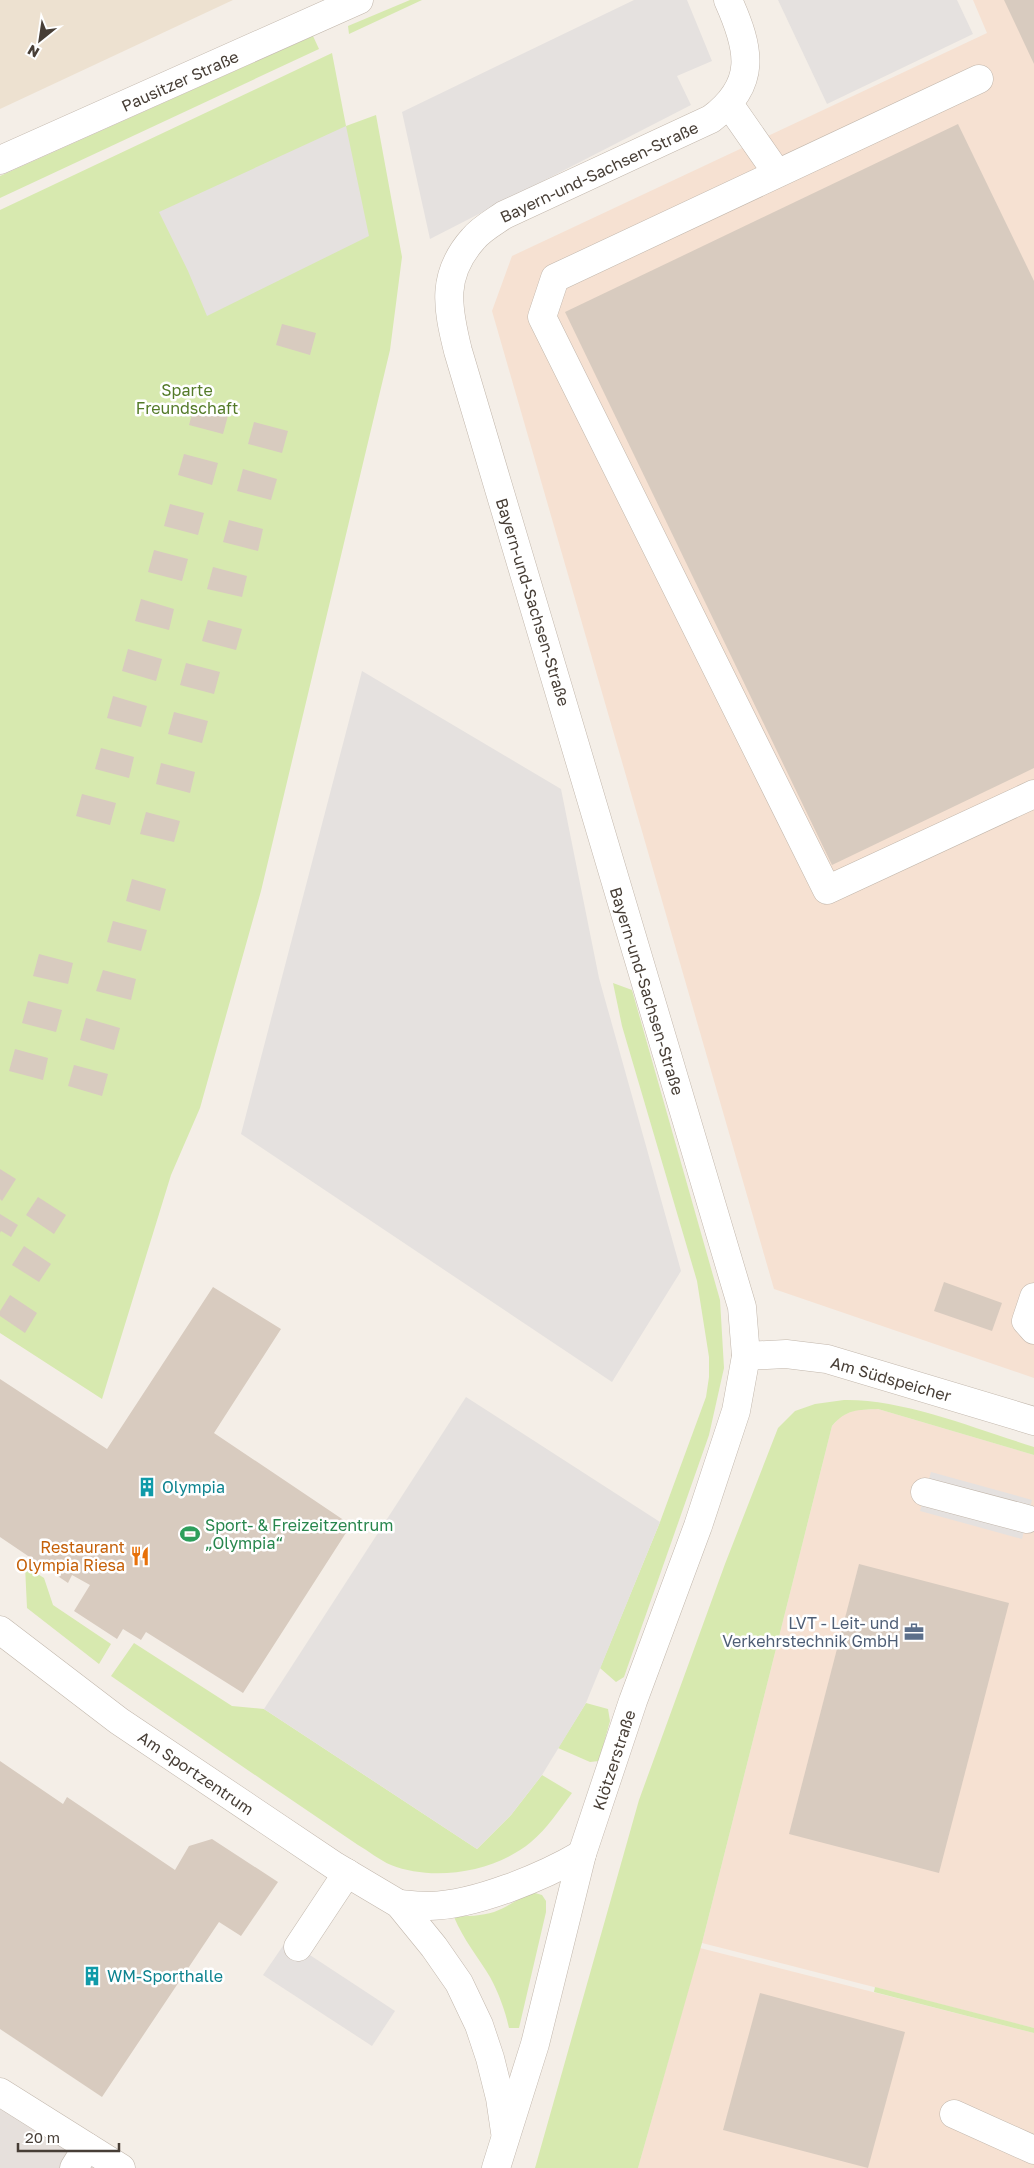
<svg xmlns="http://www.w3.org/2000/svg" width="1034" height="2168" viewBox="0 0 1034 2168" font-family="'Golos Text',sans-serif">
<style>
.commercial{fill:#f6e1d2}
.industrial{fill:#e6e0dc}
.education{fill:#ede1d0}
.green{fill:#d7e9af}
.parking{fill:#e5e1df}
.building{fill:#d8cbbf}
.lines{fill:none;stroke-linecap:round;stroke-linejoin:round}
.minor-casing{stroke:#c2b7ac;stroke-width:29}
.minor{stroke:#fff;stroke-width:28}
.labels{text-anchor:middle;stroke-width:5;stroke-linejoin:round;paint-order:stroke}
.street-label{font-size:16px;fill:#473e36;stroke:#fff}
.park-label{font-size:16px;fill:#537a28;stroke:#fff}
.culture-label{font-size:16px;fill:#0d838f;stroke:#fff;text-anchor:start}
.leisure-label{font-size:16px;fill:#27864d;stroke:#fff;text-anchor:start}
.food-label{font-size:16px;fill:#c56008;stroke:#fff;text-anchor:end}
.service-label{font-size:16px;fill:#4e5e75;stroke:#fff;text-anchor:end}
</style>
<rect width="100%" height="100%" fill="#f4eee7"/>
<g class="commercial">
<polygon points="973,0 1034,0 1034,1378 774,1289 492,311 512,256 987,33"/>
<polygon points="878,1409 1034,1455 1034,2028 702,1943 832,1426 841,1416 855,1410"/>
<polygon points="700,1948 1034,2033 1034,2168 638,2168"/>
</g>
<polygon class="industrial" points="0,2108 95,2168 0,2168"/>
<polygon class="education" points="0,0 233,0 0,109"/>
<g class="green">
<polygon points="410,0 422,0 349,34 348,26"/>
<polygon points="313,36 319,49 0,198 0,176"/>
<polygon points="332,53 346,126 376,115 402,257 390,350 261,891 200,1108 171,1175 102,1399 0,1333 0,210"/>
<polygon points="613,983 632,990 720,1300 724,1368 709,1435 624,1677 616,1682 600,1668 660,1522 706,1397 709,1377 709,1357 697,1281 622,1026"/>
<path d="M844 1400C904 1399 976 1429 1034 1447V1455L878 1409C858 1410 846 1409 832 1426L702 1943 638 2168H535L639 1800 725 1564 778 1428 795 1411 815 1404Z"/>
<polygon points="25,1566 44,1578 53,1605 111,1644 99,1664 27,1608"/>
<path d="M134 1643 232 1706 264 1709 477 1849 511 1815 542 1775 572 1793C559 1810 547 1829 531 1842 495 1872 434 1882 391 1865 379 1860 369 1851 358 1845 331 1827 304 1808 277 1790 221 1752 166 1714 111 1676Z"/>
<polygon points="586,1703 608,1709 610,1721 599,1761 590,1762 558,1748"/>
<path d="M535 1893 542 1895 546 1901V1912L519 2028H509C505 2010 499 1994 490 1977 478 1957 463 1939 454 1917 467 1916 482 1916 494 1912 509 1907 520 1896 535 1893Z"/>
<polygon points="875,1987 1034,2028 1034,2033 874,1992"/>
</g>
<g class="parking">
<polygon points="634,0 687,0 712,61 677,76 691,105 430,239 402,112"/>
<polygon points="778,0 957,0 973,34 827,104"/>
<polygon points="346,126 369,236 207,316 188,271 159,212"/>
<polygon points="362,671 561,789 599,978 681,1271 612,1382 241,1134"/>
<polygon points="466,1397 660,1522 586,1703 542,1775 511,1815 477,1849 264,1709"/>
<polygon points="931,1472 1032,1500 1022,1539 920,1511"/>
<polygon points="287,1940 395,2011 372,2046 263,1975"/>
</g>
<g class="building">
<polygon points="1004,0 1034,0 1034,64"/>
<polygon points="958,124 1034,281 1034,768 832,865 565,312"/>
<polygon points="282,324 316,333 310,355 276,345"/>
<polygon points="195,403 229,412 223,434 189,425"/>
<polygon points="254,422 288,431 282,453 248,444"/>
<polygon points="184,454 218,463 212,485 178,475"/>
<polygon points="243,469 277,479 271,500 237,491"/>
<polygon points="170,504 204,513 198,535 164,526"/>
<polygon points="229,520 263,529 258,551 223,542"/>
<polygon points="154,550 188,559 182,581 148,572"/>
<polygon points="213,567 247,576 242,597 207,589"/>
<polygon points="141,599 174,609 169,630 135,621"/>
<polygon points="208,620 242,629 236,650 202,641"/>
<polygon points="128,649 162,659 156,681 122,671"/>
<polygon points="186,663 220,672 214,694 180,685"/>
<polygon points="113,696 147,706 141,727 107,718"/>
<polygon points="174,712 208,721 202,743 168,734"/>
<polygon points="101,748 134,757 129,778 95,769"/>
<polygon points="161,763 195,772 190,793 156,784"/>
<polygon points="82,794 116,803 110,825 76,816"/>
<polygon points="146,812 180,821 174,842 140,834"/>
<polygon points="132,879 166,889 160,911 126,901"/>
<polygon points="113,921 147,930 141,951 107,942"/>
<polygon points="39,954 73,963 68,984 33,976"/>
<polygon points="103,970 136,979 131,1000 96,991"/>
<polygon points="28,1001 62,1010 56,1032 22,1023"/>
<polygon points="86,1018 120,1028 114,1050 80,1040"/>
<polygon points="15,1049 48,1058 43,1080 9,1071"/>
<polygon points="74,1065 108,1074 102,1096 68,1086"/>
<polygon points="0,1169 16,1179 2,1201 0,1199"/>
<polygon points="38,1197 66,1215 54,1234 26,1215"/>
<polygon points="0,1214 18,1225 11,1237 1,1231 0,1233"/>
<polygon points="24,1246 51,1264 39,1282 12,1265"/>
<polygon points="944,1282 1002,1303 992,1331 934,1311"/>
<polygon points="213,1287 281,1329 214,1433 351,1525 243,1693 146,1632 141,1640 123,1629 117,1639 74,1611 90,1585 72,1575 68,1583 0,1537 0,1379 107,1449"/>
<polygon points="10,1295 37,1313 25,1333 0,1316 0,1311"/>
<polygon points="859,1564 1009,1603 939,1873 789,1834"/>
<polygon points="0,1761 63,1804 67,1797 175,1870 189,1846 212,1839 278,1882 241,1936 219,1922 102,2097 0,2029"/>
<polygon points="760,1993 905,2032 868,2168 723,2130"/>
</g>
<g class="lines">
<defs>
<g id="minor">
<polyline points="979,79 555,278 542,317 827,890 1034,794"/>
<polyline points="729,104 777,173"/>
<polyline points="0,160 359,0"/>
<polyline points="1034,1297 1026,1321 1034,1330"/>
<polyline points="746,1356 786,1354 827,1359 1034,1421"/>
<polyline points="925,1492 1027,1519"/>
<polyline points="0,1630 119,1721 335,1866 399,1904 434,1947 459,1983 479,2025 490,2058 500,2098 505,2132"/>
<path d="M399 1904C409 1905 420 1906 430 1906 475 1905 543 1877 582 1854"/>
<polyline points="298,1947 347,1873"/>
<polyline points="0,2092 121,2168"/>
<polyline points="954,2114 1034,2150"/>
<polyline points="74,2168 87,2147"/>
<path d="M496 2168 535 2044 582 1854 633 1701 698 1526 736 1411 746 1356 742 1307 458 351C447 307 441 275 473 239 481 229 494 222 504 215L711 119C758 84 750 49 728 0"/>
</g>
</defs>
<use href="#minor" class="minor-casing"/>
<use href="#minor" class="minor"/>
</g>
<defs>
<symbol id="building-bare" viewBox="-9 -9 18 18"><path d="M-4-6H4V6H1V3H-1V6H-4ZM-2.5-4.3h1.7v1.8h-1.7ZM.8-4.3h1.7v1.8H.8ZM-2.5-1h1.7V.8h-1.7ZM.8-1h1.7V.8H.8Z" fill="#0f9aa8" stroke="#fff" stroke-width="2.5" paint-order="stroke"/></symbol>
<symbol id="stadium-bare" viewBox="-9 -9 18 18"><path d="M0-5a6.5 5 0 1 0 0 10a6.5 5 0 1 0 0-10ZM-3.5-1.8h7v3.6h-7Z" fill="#2e9e5b" stroke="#fff" stroke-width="2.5" paint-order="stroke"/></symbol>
<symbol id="restaurant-bare" viewBox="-9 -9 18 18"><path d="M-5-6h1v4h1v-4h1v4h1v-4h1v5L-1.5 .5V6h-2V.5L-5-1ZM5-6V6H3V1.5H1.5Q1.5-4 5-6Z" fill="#e8710a" stroke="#fff" stroke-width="2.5" paint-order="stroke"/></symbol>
<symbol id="office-bare" viewBox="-9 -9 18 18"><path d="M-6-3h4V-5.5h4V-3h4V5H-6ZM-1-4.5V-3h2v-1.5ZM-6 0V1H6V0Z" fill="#5c6f8a" stroke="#fff" stroke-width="2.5" paint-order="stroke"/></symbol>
</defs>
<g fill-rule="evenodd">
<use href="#building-bare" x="133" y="1473" width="28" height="28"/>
<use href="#stadium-bare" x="176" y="1520" width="28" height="28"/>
<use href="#restaurant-bare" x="126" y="1542" width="28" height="28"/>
<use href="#office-bare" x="900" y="1618" width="28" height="28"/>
<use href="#building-bare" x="78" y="1962" width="28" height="28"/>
</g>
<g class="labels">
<g class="street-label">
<text transform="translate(180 81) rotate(-24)" y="6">Pausitzer Straße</text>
<text transform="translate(599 172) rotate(-25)" y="6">Bayern-und-Sachsen-Straße</text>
<text transform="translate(533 602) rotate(73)" y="6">Bayern-und-Sachsen-Straße</text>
<text transform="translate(647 991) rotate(73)" y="6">Bayern-und-Sachsen-Straße</text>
<text transform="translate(891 1379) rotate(16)" y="6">Am Südspeicher</text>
<text transform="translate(614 1760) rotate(-72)" y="6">Klötzerstraße</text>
<text transform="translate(196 1773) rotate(34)" y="6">Am Sportzentrum</text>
</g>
<g class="park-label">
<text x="187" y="396">Sparte<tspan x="187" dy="18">Freundschaft</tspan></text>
</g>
<g class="culture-label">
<text x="162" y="1493">Olympia</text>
<text x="107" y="1982">WM-Sporthalle</text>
</g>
<g class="leisure-label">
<text x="205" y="1531">Sport- &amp; Freizeitzentrum<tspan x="205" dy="18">„Olympia“</tspan></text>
</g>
<g class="food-label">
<text x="125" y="1553">Restaurant<tspan x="125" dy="18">Olympia Riesa</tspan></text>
</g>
<g class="service-label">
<text x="899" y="1629">LVT - Leit- und<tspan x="899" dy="18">Verkehrstechnik GmbH</tspan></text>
</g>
</g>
<g transform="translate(40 40) rotate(210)" stroke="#ffffff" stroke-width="4" paint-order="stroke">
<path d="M0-4L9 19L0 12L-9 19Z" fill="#473e36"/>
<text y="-8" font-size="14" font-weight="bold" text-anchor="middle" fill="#473e36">N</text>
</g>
<path d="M18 2143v8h101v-8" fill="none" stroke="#473e36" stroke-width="2.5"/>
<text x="25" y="2143" font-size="15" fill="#473e36" stroke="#ffffff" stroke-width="4" paint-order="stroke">20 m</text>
</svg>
